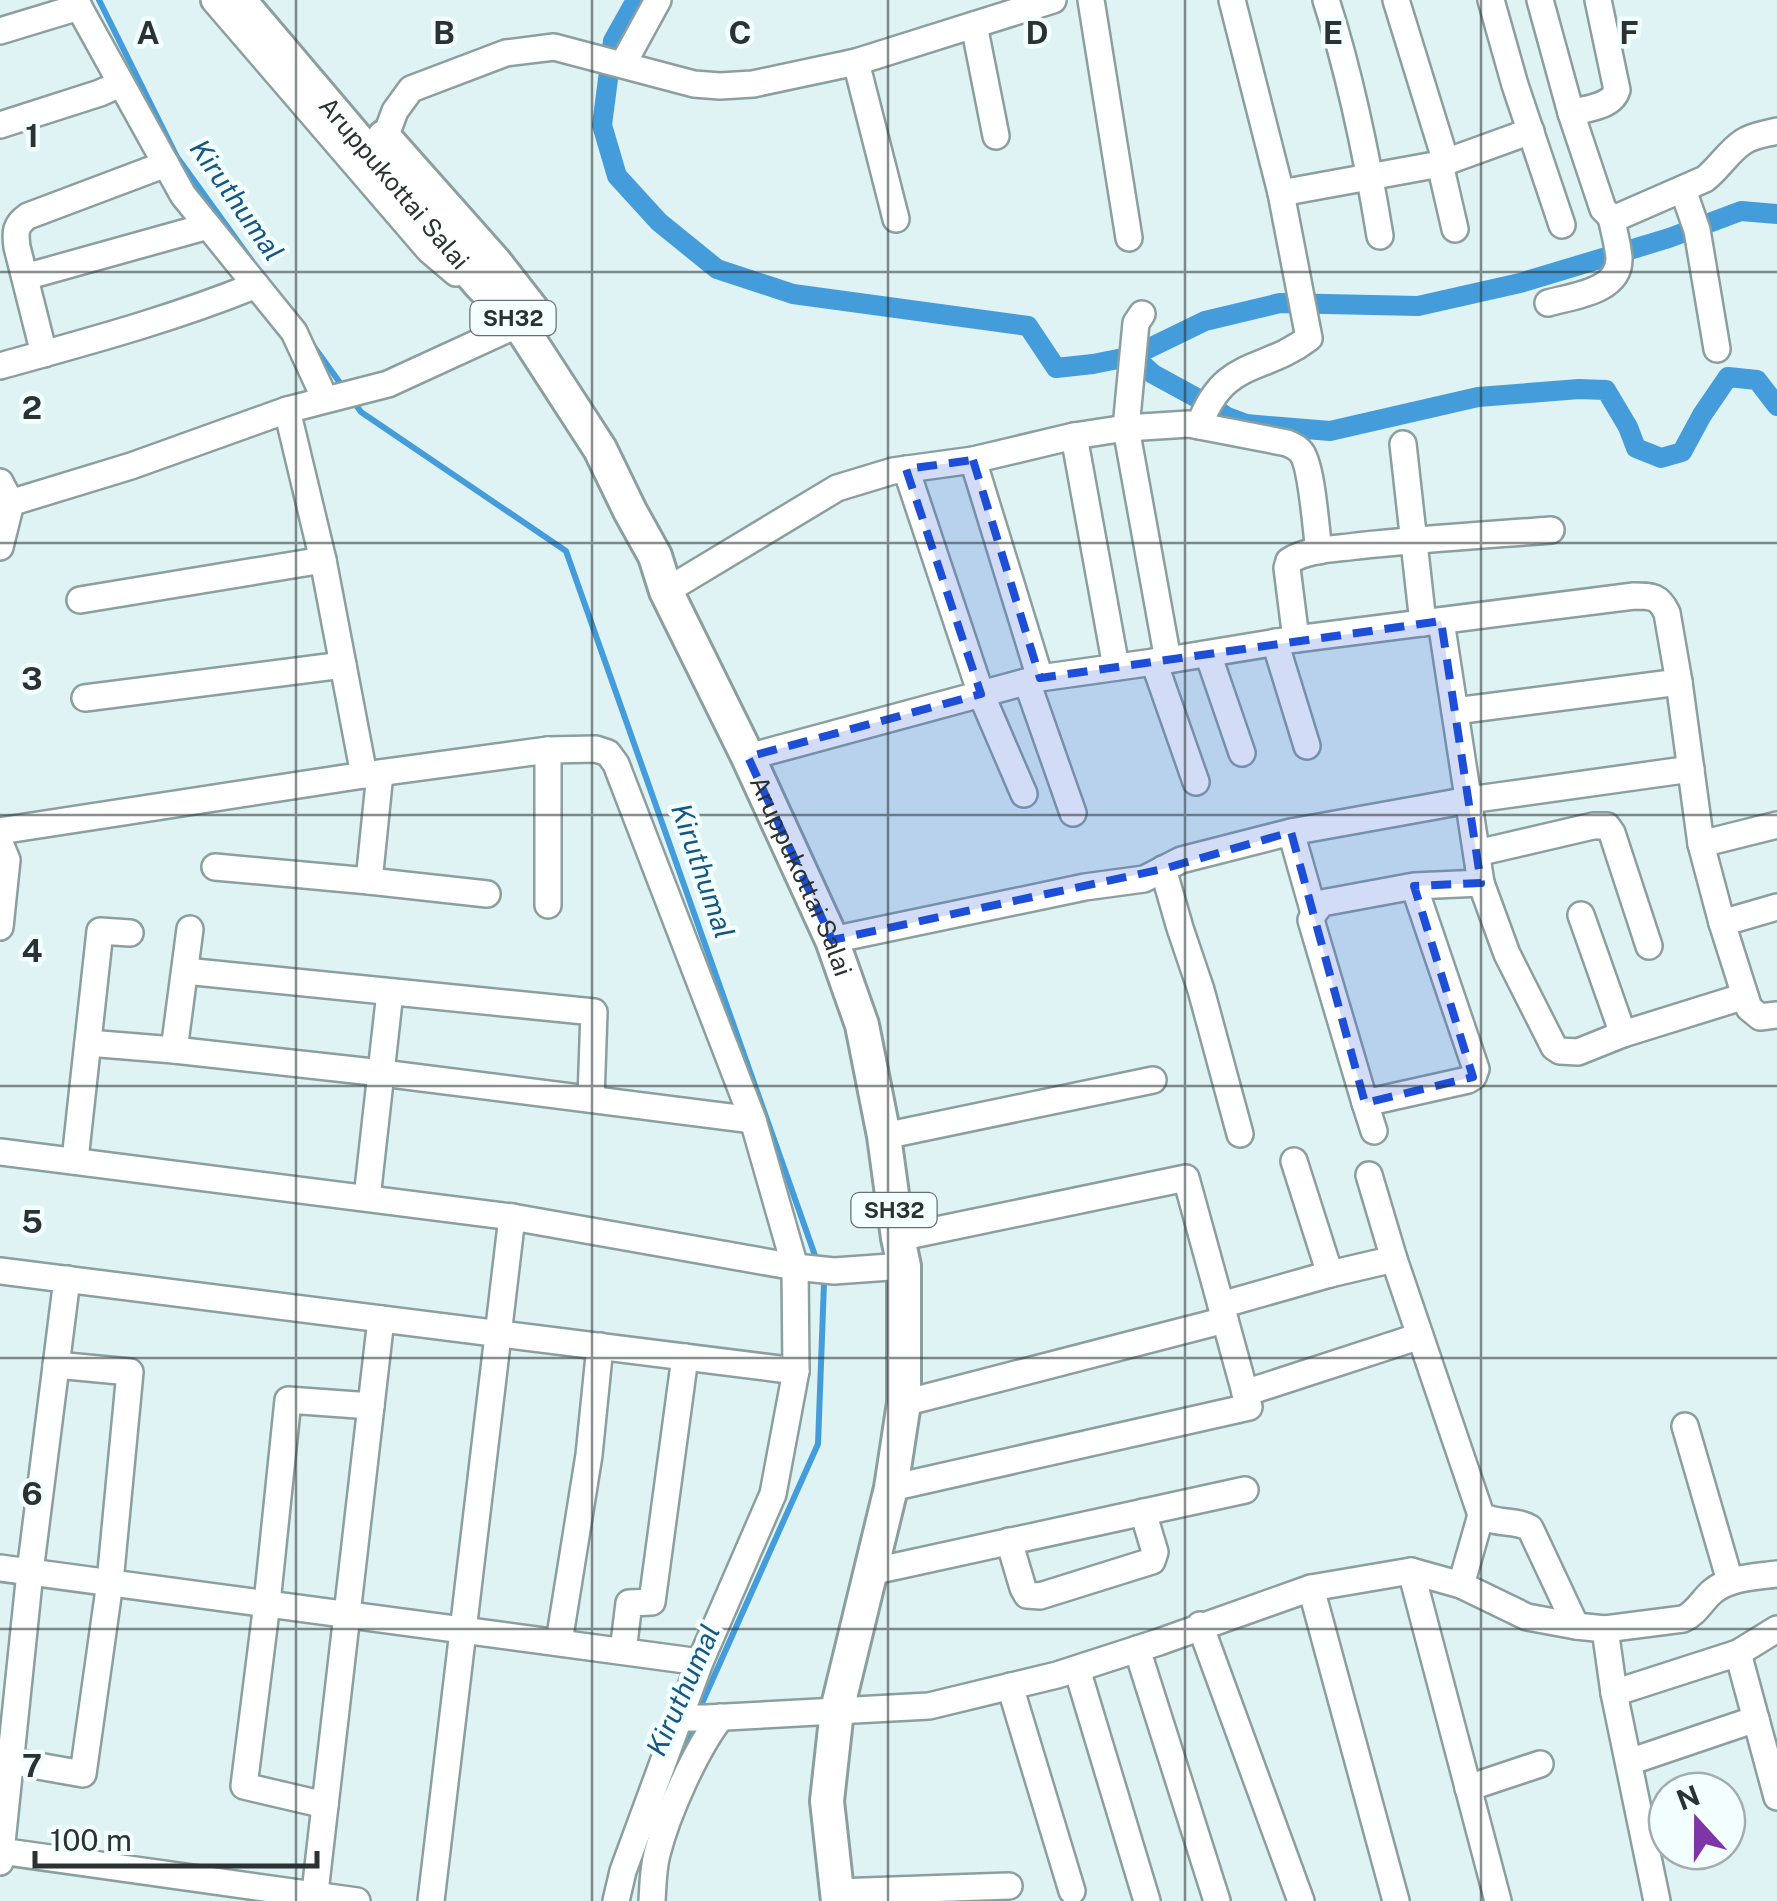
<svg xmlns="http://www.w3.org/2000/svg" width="1777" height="1901" viewBox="0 0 1777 1901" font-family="'Public Sans',sans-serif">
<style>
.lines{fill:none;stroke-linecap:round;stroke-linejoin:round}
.stream{stroke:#449cdb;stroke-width:6}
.canal{stroke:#449cdb;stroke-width:20}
.minor-casing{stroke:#8c9f9f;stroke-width:30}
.major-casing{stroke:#8c9f9f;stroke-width:38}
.minor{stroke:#fff;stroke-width:25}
.major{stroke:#fff;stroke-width:32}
.marked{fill:#1d4ed8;fill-opacity:0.2;stroke:#1d4ed8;stroke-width:8;stroke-dasharray:20 12;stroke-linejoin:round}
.grid{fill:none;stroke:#2a3232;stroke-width:2.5;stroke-opacity:0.55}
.labels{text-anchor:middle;stroke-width:9;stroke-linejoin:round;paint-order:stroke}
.shield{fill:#f3ffff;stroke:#667070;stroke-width:2.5}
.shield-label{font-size:22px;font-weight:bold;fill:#2a3232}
.street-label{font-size:25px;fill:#2a3232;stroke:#f3ffff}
.water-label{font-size:28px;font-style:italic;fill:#165680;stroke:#f3ffff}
.grid-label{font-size:32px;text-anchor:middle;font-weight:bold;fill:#2a3232;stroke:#f3ffff;stroke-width:9;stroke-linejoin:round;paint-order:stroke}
</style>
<rect width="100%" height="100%" fill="#dff3f4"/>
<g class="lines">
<g class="stream">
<polyline points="99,0 177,157 252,261"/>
<polyline points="312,344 343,387"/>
<polyline points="353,401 361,412 566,551 818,1264"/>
<polyline points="698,1712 818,1444 824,1283 822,1276"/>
<polyline points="676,1763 693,1724"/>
</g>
<g class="canal">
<polyline points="636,0 613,41 602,125 617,176 659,222 717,269 793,294 1028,326 1056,368 1093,364 1133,356 1153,374 1208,404 1227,417 1246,424 1330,431 1478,397 1579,389 1606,390 1628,427 1636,448 1661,458 1682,452 1702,415 1728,377 1757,380 1777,406"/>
<polyline points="1133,356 1205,321 1280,303 1418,306 1520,283 1669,238 1741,211 1777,214"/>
</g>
<defs>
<g id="minor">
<polyline points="75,0 183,195 294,332 325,399"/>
<polyline points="214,0 429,250 456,273"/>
<polyline points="1091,0 1129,238"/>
<polyline points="1232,0 1281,193 1440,164 1531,131"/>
<path d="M1326 0C1351 77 1367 157 1380 236"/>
<polyline points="1396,0 1446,162"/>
<polyline points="1491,0 1515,85 1562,225"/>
<path d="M1540 0 1571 113 1603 209 1611 217H1618L1705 179C1719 168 1729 151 1743 142 1753 135 1766 134 1777 131"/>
<polyline points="974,25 996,136"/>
<polyline points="0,31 79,7"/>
<polyline points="856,62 896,219"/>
<polyline points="623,64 658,0"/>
<path d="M1571 113C1587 108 1612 107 1617 90L1598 0"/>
<polyline points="0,125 100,93 120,84"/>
<polyline points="385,138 395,111 411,89 506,53 554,47 694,84 720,86 753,84 856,62 1053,0"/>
<polyline points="1440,164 1455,229"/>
<polyline points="1683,190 1697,230 1717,349"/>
<polyline points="25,277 208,226"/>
<path d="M1548 303C1572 296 1620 292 1619 258 1618 245 1614 231 1611 217"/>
<path d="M1142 314 1136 323 1126 428 1189 424 1287 443C1293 446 1297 447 1301 452 1312 465 1316 531 1319 551"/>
<path d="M44 354 17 247C15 232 15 225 28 216L166 164"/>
<path d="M0 366C86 342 173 319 256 285"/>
<polyline points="287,410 323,560 364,775"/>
<path d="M1199 426C1224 357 1262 374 1309 338L1281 193"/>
<polyline points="1074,436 1116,667"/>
<polyline points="1403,444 1423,623"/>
<polyline points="973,460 1040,678"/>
<polyline points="906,469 981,694 1024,794"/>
<polyline points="0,482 11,503 0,547"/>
<polyline points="0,506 131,466 287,410 388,384 519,324"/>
<polyline points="666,591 837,488 893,471 973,460 1074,436 1126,428 1168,660"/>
<polyline points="80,600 323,560"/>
<path d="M1296 639 1287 568 1289 561C1308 549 1335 549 1357 546 1421 539 1486 535 1551 530"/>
<polyline points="1275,642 1307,746"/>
<polyline points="1208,654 1242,753"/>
<polyline points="1154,662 1196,782"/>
<polyline points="1027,682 1073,813"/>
<polyline points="85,698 343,665"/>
<polyline points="1455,711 1679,682"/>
<polyline points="548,750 548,905"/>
<path d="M748 757 1040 678 1168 660 1296 639 1634 596C1652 596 1659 596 1667 613L1679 682 1701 844 1722 923 1777 907"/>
<polyline points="0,831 364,775 548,750 596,749 608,753 616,764 753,1120 795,1267 796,1371 773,1494 700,1662 623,1871 616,1901"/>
<polyline points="1291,832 1314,913"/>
<polyline points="0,843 7,860 0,927"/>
<polyline points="1701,844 1777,825"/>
<polyline points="1477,853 1593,826 1607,826 1612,833 1649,946"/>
<polyline points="215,867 369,881 380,773"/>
<polyline points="1163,869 1180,928 1201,990 1240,1134"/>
<polyline points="369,881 487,894"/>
<polyline points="1481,883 1507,954 1554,1047 1560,1051 1578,1052 1623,1034 1745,996"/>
<polyline points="1414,886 1322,903 1314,913 1311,920 1365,1103 1468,1080 1473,1077 1476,1069 1414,886 1481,883 1441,621"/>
<polyline points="1581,915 1623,1034"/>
<polyline points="1722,923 1749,1008 1760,1017 1777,1015"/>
<polyline points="190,929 174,1050 382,1073 753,1120"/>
<polyline points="832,940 1085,887 1144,879 1181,860 1291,832 1469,800 1691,769"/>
<polyline points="185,971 594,1012 591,1099"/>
<polyline points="88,1043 174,1050"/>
<polyline points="1365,1103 1374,1131"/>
<polyline points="884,1136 1153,1080"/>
<polyline points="0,1152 512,1217 795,1267 834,1271 904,1266"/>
<polyline points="75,1160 100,931 130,933"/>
<polyline points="1294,1161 1330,1274"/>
<path d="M1369 1175 1394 1259 1481 1515C1495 1525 1515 1519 1530 1528L1576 1626"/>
<polyline points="367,1198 390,992"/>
<polyline points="0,1271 796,1371"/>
<polyline points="1221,1305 1330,1274 1394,1259"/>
<polyline points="1245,1393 1420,1336"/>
<polyline points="904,1403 1225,1320"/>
<polyline points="1685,1426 1730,1581"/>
<polyline points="891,1488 1249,1407 1186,1178 898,1238"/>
<polyline points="1009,1541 1023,1588 1027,1595 1040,1596 1152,1561 1155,1552 1143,1512"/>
<polyline points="0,1568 700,1662"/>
<polyline points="1411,1571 1498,1901"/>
<polyline points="870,1572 1245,1490"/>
<polyline points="1461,1585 1481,1515"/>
<polyline points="1311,1588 1396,1901"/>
<polyline points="1200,1625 1301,1901"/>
<polyline points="1605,1629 1614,1693 1657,1901"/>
<polyline points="559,1642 589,1455 600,1346"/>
<polyline points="1137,1649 1217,1901"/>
<polyline points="623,1651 629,1603 652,1602 685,1357"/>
<polyline points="1738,1653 1777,1797"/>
<polyline points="1077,1669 1147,1901"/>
<polyline points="1010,1686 1072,1891"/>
<polyline points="1614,1693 1738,1653 1777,1629"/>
<path d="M680 1718H707L929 1706 1057 1675 1159 1642 1311 1588 1411 1571 1461 1585 1527 1617 1576 1626 1605 1629 1683 1619C1697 1613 1702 1600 1713 1591 1731 1577 1755 1577 1777 1574"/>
<polyline points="10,1761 83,1774 110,1582 130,1372 56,1365"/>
<polyline points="1629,1762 1756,1719"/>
<polyline points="1468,1788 1540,1764"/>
<polyline points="325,1805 244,1786 267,1603 288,1400 371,1406"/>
<polyline points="0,1851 357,1901"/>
<polyline points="0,1862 30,1572 67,1279"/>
<polyline points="836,1892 1009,1886"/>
<polyline points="314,1901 381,1319"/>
<polyline points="431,1901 512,1217"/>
<path d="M652 1901C653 1885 653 1869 657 1854 667 1814 696 1749 721 1717"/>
</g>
<g id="major">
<path id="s1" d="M239 0 479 283 519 324 600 449 630 511 655 556 666 591 748 757 832 940 862 1025 884 1136 898 1238 904 1266V1403L891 1488 837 1710 827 1801 838 1901"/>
<polyline points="384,137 494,261 537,316"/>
</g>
</defs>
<use href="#minor" class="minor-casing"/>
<use href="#major" class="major-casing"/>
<use href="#minor" class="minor"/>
<use href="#major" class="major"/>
</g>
<path class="marked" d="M973 460 1040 678 1441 621 1481 883 1414 886 1473 1077 1365 1103 1291 832 1163 869 832 940 748 757 981 694 906 469Z"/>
<path class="grid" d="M296 0V1901M592 0V1901M888 0V1901M1185 0V1901M1481 0V1901M0 272H1777M0 543H1777M0 815H1777M0 1086H1777M0 1358H1777M0 1629H1777"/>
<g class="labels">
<g class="shield">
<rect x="470.5" y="301" width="85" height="34" rx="8"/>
<rect x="851.5" y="1193" width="85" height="34" rx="8"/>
</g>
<g class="shield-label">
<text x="513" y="326">SH32</text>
<text x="894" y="1218">SH32</text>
</g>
<g class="street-label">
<text dy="9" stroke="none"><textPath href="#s1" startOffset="240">Aruppukottai Salai</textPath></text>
<text dy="9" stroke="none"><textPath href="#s1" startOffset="1050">Aruppukottai Salai</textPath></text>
</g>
<g class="water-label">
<text transform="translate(237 200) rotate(55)" y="10">Kiruthumal</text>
<text transform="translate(703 871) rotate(71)" y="10">Kiruthumal</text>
<text transform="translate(683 1690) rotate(-66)" y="10">Kiruthumal</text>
</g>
</g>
<g class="grid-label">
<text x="148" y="44">A</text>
<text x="444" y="44">B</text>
<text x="740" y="44">C</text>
<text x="1037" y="44">D</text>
<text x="1333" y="44">E</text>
<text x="1629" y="44">F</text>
<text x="32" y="147">1</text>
<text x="32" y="419">2</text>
<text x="32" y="690">3</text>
<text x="32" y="962">4</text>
<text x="32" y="1233">5</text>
<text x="32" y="1505">6</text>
<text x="32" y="1777">7</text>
</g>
<g transform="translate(1697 1821) rotate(339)"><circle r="48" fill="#f3ffff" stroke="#a3adad" stroke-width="2.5"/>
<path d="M0-8L18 38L0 25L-18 38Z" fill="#7f35a7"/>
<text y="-15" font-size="28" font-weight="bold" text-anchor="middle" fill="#2a3232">N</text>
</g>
<path d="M35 1851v15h282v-15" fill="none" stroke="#2a3232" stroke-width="5"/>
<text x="50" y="1851" font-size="30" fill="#2a3232" stroke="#f3ffff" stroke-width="8" paint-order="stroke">100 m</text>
</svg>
